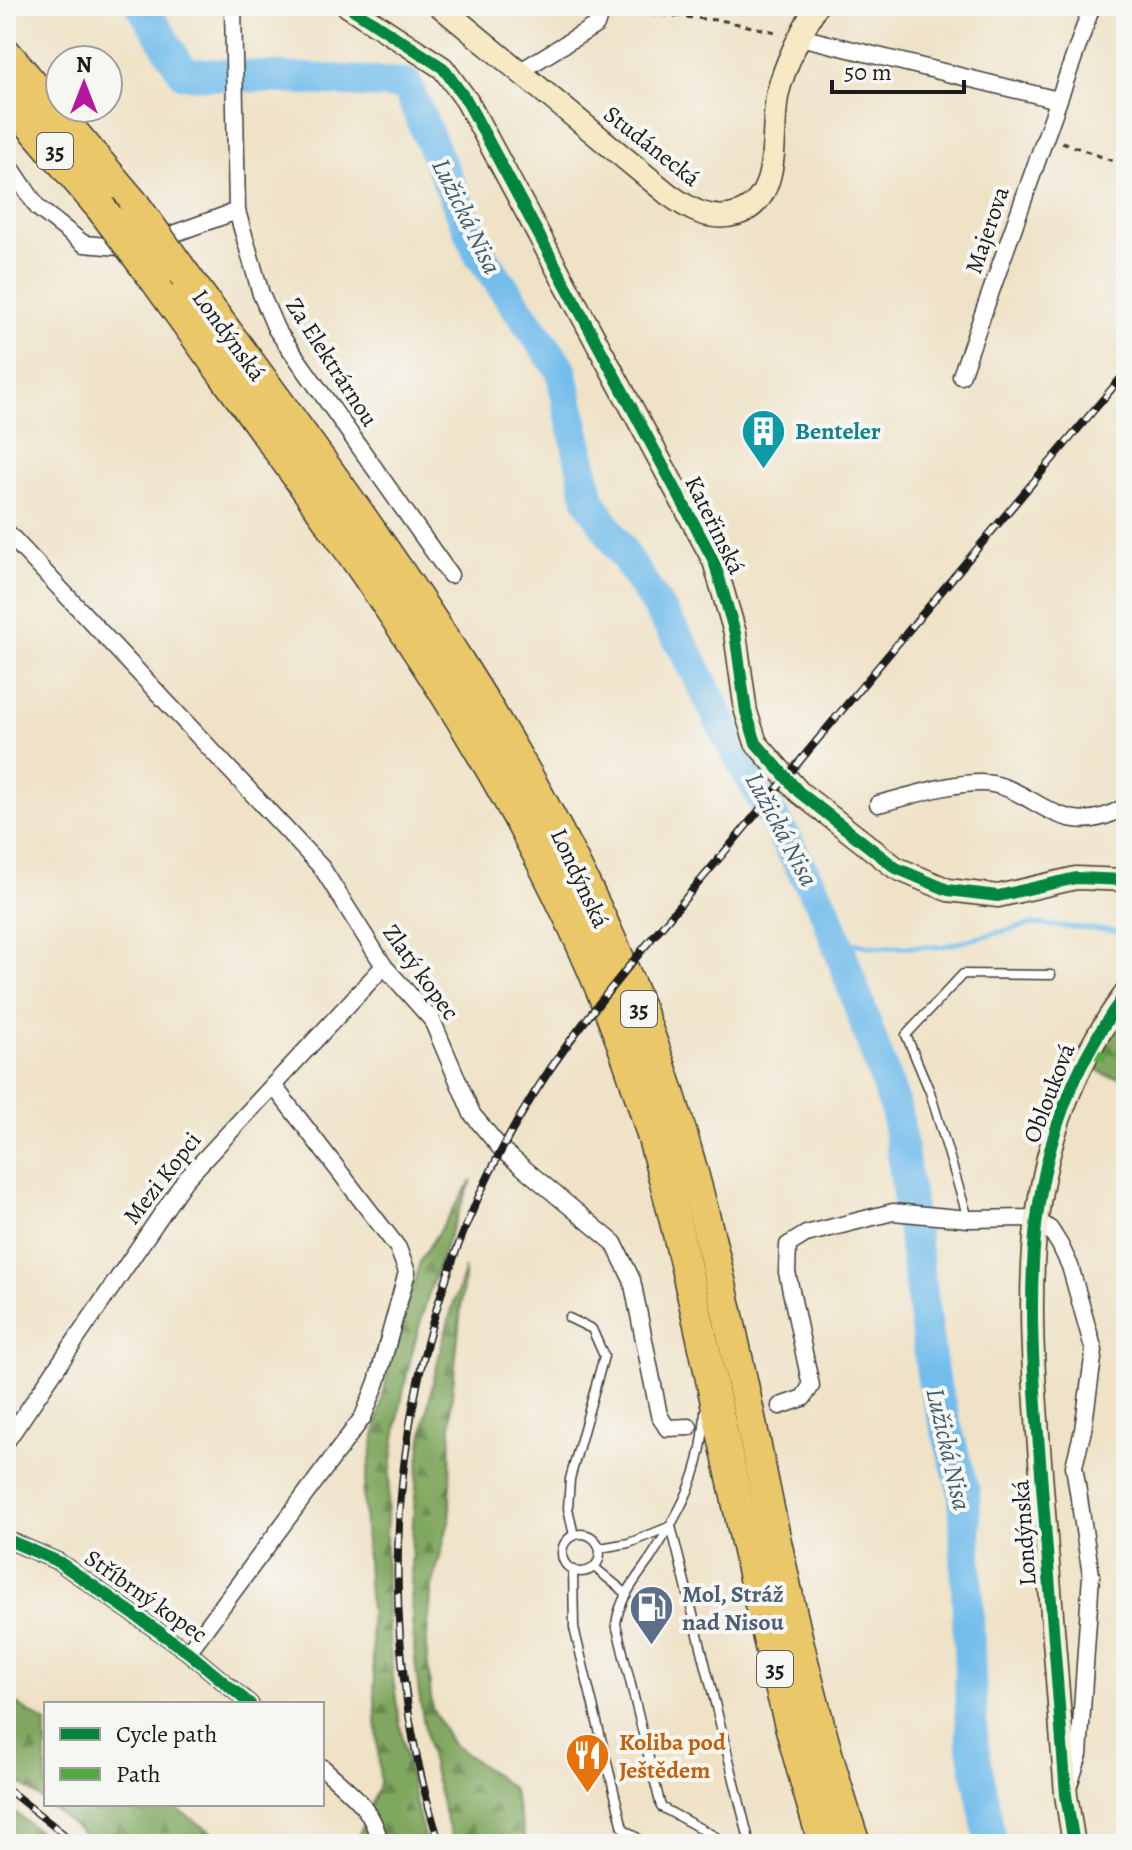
<svg xmlns="http://www.w3.org/2000/svg" width="1132" height="1850" viewBox="0 0 1132 1850" font-family="Alegreya,serif">
<style>
.forest{fill:url(#forest-firs);stroke:#4e623d;stroke-width:2}
.lines{fill:none;stroke-linecap:round;stroke-linejoin:round}
.stream{stroke:#73bdec;stroke-width:5}
.river{stroke:#73bdec;stroke-width:32}
.lane-casing{stroke:#3c3a36;stroke-width:11}
.street-casing{stroke:#3c3a36;stroke-width:19}
.secondary-casing{stroke:#3c3a36;stroke-width:25}
.highway-casing{stroke:#3c3a36;stroke-width:33}
.path{stroke:#3c3a36;stroke-width:3;stroke-dasharray:6 6;stroke-linecap:butt}
.lane{stroke:#fff;stroke-width:8}
.street{stroke:#fff;stroke-width:16}
.secondary{stroke:#f7e9c3;stroke-width:22}
.highway{stroke:#eac769;stroke-width:30}
.rail-casing{stroke:#1c1c1c;stroke-width:8}
.rail{stroke:#f6f6f2;stroke-width:5;stroke-dasharray:15;stroke-linecap:butt}
.highway-bridge-casing{stroke:#3c3a36;stroke-width:33;stroke-linecap:butt}
.highway-bridge{stroke:#eac769;stroke-width:30}
.quiet{stroke:#52a943;stroke-width:10;stroke-dasharray:20 10;stroke-linecap:butt}
.cycleway-casing{stroke:#f6f6f2;stroke-width:17}
.cycleway{stroke:#00873e;stroke-width:12}
.labels{text-anchor:middle;stroke-width:8;stroke-linejoin:round;paint-order:stroke}
.shield{fill:#f6f6f2;stroke:#5d5d5c;stroke-width:2}
.shield-label{font-size:22px;font-weight:bold;fill:#1c1c1c}
.street-label{font-size:24px;fill:#1c1c1c;stroke:#f6f6f2}
.culture-label{font-size:24px;font-weight:bold;fill:#0d838f;stroke:#f6f6f2;text-anchor:start}
.service-label{font-size:24px;font-weight:bold;fill:#4e5e75;stroke:#f6f6f2;text-anchor:start}
.food-label{font-size:24px;font-weight:bold;fill:#c56008;stroke:#f6f6f2;text-anchor:start}
.water-label{font-size:26px;font-style:italic;fill:#3f5c6f;stroke:#f6f6f2}
</style>
<defs>
<pattern id="forest-firs" width="22" height="20" patternUnits="userSpaceOnUse" patternTransform="scale(2)"><rect width="22" height="20" fill="#80a75e"/><path d="M5 1l3.5 6h-7zM16 11l3.5 6h-7z" fill="#68874d"/></pattern>
</defs>
<rect width="100%" height="100%" fill="#f6f6f2"/>
<filter id="ink" filterUnits="userSpaceOnUse"><feTurbulence type="fractalNoise" baseFrequency=".0125" numOctaves="2"/><feDisplacementMap in="SourceGraphic" scale="16" xChannelSelector="R" yChannelSelector="G"/><feConvolveMatrix kernelMatrix="1 2 1 2 8 2 1 2 1" color-interpolation-filters="sRGB"/></filter>
<filter id="wash" filterUnits="userSpaceOnUse"><feTurbulence type="fractalNoise" baseFrequency=".006" numOctaves="4" result="noise"/><feDisplacementMap in="SourceGraphic" scale="32" xChannelSelector="R" yChannelSelector="G"/><feGaussianBlur stdDeviation="1.8" result="paint"/><feColorMatrix in="noise" values="0 0 0 0 0 0 0 0 0 0 0 0 0 0 0 0 0 1.4 0 .05"/><feComposite in="paint" operator="in"/></filter>
<g filter="url(#wash)">
<rect width="100%" height="100%" fill="#efe2c6"/>
<g class="forest">
<polygon points="1126,1009 1126,1078 1107,1076 1093,1067 1104,1036"/>
<path d="M472 1180C372 1407 362 1605 426 1844H355L380 1783 363 1493 392 1352 421 1259Z"/>
<path d="M465 1268 451 1405 450 1517 432 1588 426 1646 432 1708 451 1743 512 1788 527 1844H454C391 1652 400 1458 465 1268Z"/>
<polygon points="6,1697 46,1723 46,1803 6,1772"/>
<polygon points="47,1804 169,1804 230,1844 97,1844"/>
<polygon points="6,1805 54,1844 6,1842"/>
</g>
<g class="lines">
<polyline class="stream" points="836,940 875,947 941,947 1032,924 1126,932"/>
<polyline class="river" points="142,6 184,73 406,84 479,253 561,370 589,500 686,651 728,737 827,914 897,1113 933,1380 964,1492 972,1742 991,1844"/>
</g>
</g>
<g filter="url(#ink)">
<g class="lines">
<defs>
<g id="lane">
<polyline points="968,1218 930,1092 906,1035 963,974 1051,975"/>
<polyline points="569,1318 592,1329 604,1356 570,1479 568,1508 574,1536"/>
<path d="M705 1411C703 1472 682 1509 650 1559 636 1579 619 1599 616 1624L661 1807 729 1844"/>
<circle cx="581" cy="1553" r="19"/>
<polyline points="600,1548 629,1543 671,1526 750,1844"/>
<polyline points="594,1567 627,1594"/>
<polyline points="573,1570 574,1628 623,1828 646,1844"/>
</g>
<g id="street">
<polyline points="233,6 237,211 261,294 276,329 450,575"/>
<polyline points="800,37 1058,100"/>
<polyline points="519,72 596,25 602,6"/>
<polyline points="6,160 38,208 84,244 130,248"/>
<polyline points="156,240 237,211"/>
<polyline points="961,376 1092,6"/>
<polyline points="6,531 322,868 384,966 432,1020 472,1114 502,1150 614,1243 632,1280 659,1415 667,1428 689,1427"/>
<path d="M878 804C912 796 947 783 981 783 1033 783 1060 847 1126 806"/>
<polyline points="780,1406 803,1398 811,1386 787,1272 788,1245 806,1234 893,1212 969,1219 1034,1218 1050,1229 1060,1245 1070,1266 1094,1351 1083,1430 1074,1466 1091,1575 1079,1755 1068,1788"/>
<polyline points="6,1442 185,1180 384,966"/>
<polyline points="6,1539 59,1562 188,1652 250,1704"/>
<polyline points="188,1652 363,1417 377,1382 407,1272 398,1248 273,1085"/>
<path d="M322 1767C349 1792 373 1806 380 1844"/>
</g>
<g id="secondary">
<polyline points="348,6 443,68 467,101 714,561 735,633 746,712 756,743 799,792 896,868 948,890 998,896 1076,878 1126,880"/>
<path d="M440 6 668 194C689 209 710 222 737 214 785 198 769 130 778 92 786 61 801 34 816 6"/>
<path d="M1074 1844 1066 1795C1058 1696 1051 1598 1043 1499 1029 1313 1008 1153 1126 993"/>
</g>
<g id="highway">
<polyline points="6,53 135,205"/>
<polyline points="6,96 101,208"/>
<path d="M186 276C358 511 540 746 644 1020 744 1287 764 1575 855 1844"/>
<path d="M156 281C325 517 509 749 614 1022 656 1130 681 1243 706 1356 741 1520 774 1684 824 1844"/>
</g>
</defs>
<use href="#lane" class="lane-casing"/>
<use href="#street" class="street-casing"/>
<use href="#secondary" class="secondary-casing"/>
<use href="#highway" class="highway-casing"/>
<g class="path">
<polyline points="630,6 633,12 725,21 780,33"/>
<polyline points="1062,142 1126,166"/>
</g>
<use href="#lane" class="lane"/>
<use href="#street" class="street"/>
<use href="#secondary" class="secondary"/>
<use href="#highway" class="highway"/>
<defs>
<g id="rail">
<polyline points="6,1788 76,1844"/>
<path d="M440 1844C353 1576 402 1268 570 1041 628 963 694 890 756 814 878 666 1002 519 1126 372"/>
</g>
</defs>
<use href="#rail" class="rail-casing"/>
<use href="#rail" class="rail"/>
<defs>
<g id="highway-bridge">
<polyline points="135,205 186,276"/>
<polyline points="101,208 156,281"/>
</g>
</defs>
<use href="#highway-bridge" class="highway-bridge-casing"/>
<use href="#highway-bridge" class="highway-bridge"/>
<polyline class="quiet" points="1087,1052 1115,1059 1126,1053"/>
<defs>
<g id="cycleway">
<polyline points="348,6 443,68 467,101 714,561 735,633 746,712 756,743 799,792 896,868 948,890 998,896 1076,878 1126,880"/>
<polyline points="6,1539 59,1562 188,1652 250,1704"/>
<path d="M1074 1844 1066 1795C1058 1696 1051 1598 1043 1499 1029 1313 1008 1153 1126 993"/>
</g>
</defs>
<use href="#cycleway" class="cycleway-casing"/>
<use href="#cycleway" class="cycleway"/>
</g>
</g>
<defs>
<symbol id="building-pin" viewBox="-11 -11 22 30"><path d="M0 17L-7.5 6A9.5 9.5 0 1 1 7.5 6Z" fill="#0f9aa8" stroke="#f6f6f2"/><path d="M-4-6H4V6H1V3H-1V6H-4ZM-2.5-4.3h1.7v1.8h-1.7ZM.8-4.3h1.7v1.8H.8ZM-2.5-1h1.7V.8h-1.7ZM.8-1h1.7V.8H.8Z" fill="#fff"/></symbol>
<symbol id="fuel-pin" viewBox="-11 -11 22 30"><path d="M0 17L-7.5 6A9.5 9.5 0 1 1 7.5 6Z" fill="#5c6f8a" stroke="#f6f6f2"/><path d="M-5.5-6h7V0h2V4h1.3V-2.5L3-4.5l.8-.8L6-3V5H2.5V1h-1V6h-7ZM-4.2-4.7v3.2H.2V-4.7Z" fill="#fff"/></symbol>
<symbol id="restaurant-pin" viewBox="-11 -11 22 30"><path d="M0 17L-7.5 6A9.5 9.5 0 1 1 7.5 6Z" fill="#e8710a" stroke="#f6f6f2"/><path d="M-5-6h1v4h1v-4h1v4h1v-4h1v5L-1.5 .5V6h-2V.5L-5-1ZM5-6V6H3V1.5H1.5Q1.5-4 5-6Z" fill="#fff"/></symbol>
</defs>
<g fill-rule="evenodd">
<use href="#building-pin" x="738" y="406" width="51" height="69"/>
<use href="#fuel-pin" x="626" y="1582" width="51" height="69"/>
<use href="#restaurant-pin" x="562" y="1730" width="51" height="69"/>
</g>
<g class="labels">
<g class="shield">
<rect x="37" y="133" width="36" height="36" rx="6"/>
<rect x="621" y="991" width="36" height="36" rx="6"/>
<rect x="757" y="1651" width="36" height="36" rx="6"/>
</g>
<g class="shield-label">
<text x="55" y="159">35</text>
<text x="639" y="1017">35</text>
<text x="775" y="1677">35</text>
</g>
<g class="street-label">
<text transform="translate(652 146) rotate(38)" y="8">Studánecká</text>
<text transform="translate(987 230) rotate(-71)" y="8">Majerova</text>
<text transform="translate(229 335) rotate(54)" y="8">Londýnská</text>
<text transform="translate(332 362) rotate(57)" y="8">Za Elektrárnou</text>
<text transform="translate(715 525) rotate(64)" y="8">Kateřinská</text>
<text transform="translate(580 878) rotate(65)" y="8">Londýnská</text>
<text transform="translate(421 972) rotate(54)" y="8">Zlatý kopec</text>
<text transform="translate(1049 1093) rotate(-69)" y="8">Oblouková</text>
<text transform="translate(162 1178) rotate(-52)" y="8">Mezi Kopci</text>
<text transform="translate(1024 1533) rotate(-94)" y="8">Londýnská</text>
<text transform="translate(146 1596) rotate(35)" y="8">Stříbrný kopec</text>
</g>
<g class="culture-label">
<text x="795" y="439">Benteler</text>
</g>
<g class="service-label">
<text x="682" y="1602">Mol, Stráž<tspan x="682" dy="28">nad Nisou</tspan></text>
</g>
<g class="food-label">
<text x="619" y="1750">Koliba pod<tspan x="619" dy="28">Ještědem</tspan></text>
</g>
<g class="water-label">
<text transform="translate(467 216) rotate(64)" y="9">Lužická Nisa</text>
<text transform="translate(782 829) rotate(62)" y="9">Lužická Nisa</text>
<text transform="translate(949 1449) rotate(77)" y="9">Lužická Nisa</text>
</g>
</g>
<rect width="1132" height="1850" fill="none" stroke="#f6f6f2" stroke-width="32"/>
<rect x="44" y="1702" width="280" height="104" fill="#f6f6f2" stroke="#9f9f9c" stroke-width="2"/>
<rect x="60" y="1728" width="40" height="12" fill="#00873e" stroke="#9f9f9c" stroke-width="2"/>
<text x="116" y="1742" font-size="24" fill="#1c1c1c">Cycle path</text>
<rect x="60" y="1768" width="40" height="12" fill="#52a943" stroke="#9f9f9c" stroke-width="2"/>
<text x="116" y="1782" font-size="24" fill="#1c1c1c">Path</text>
<g transform="translate(84 84)"><circle r="38" fill="#f6f6f2" stroke="#9f9f9c" stroke-width="2"/>
<path d="M0-6L14 30L0 20L-14 30Z" fill="#b5179e"/>
<text y="-12" font-size="22" font-weight="bold" text-anchor="middle" fill="#1c1c1c">N</text>
</g>
<path d="M832 80v12h132v-12" fill="none" stroke="#1c1c1c" stroke-width="4"/>
<text x="844" y="80" font-size="24" fill="#1c1c1c" stroke="#f6f6f2" stroke-width="6" paint-order="stroke">50 m</text>
</svg>
